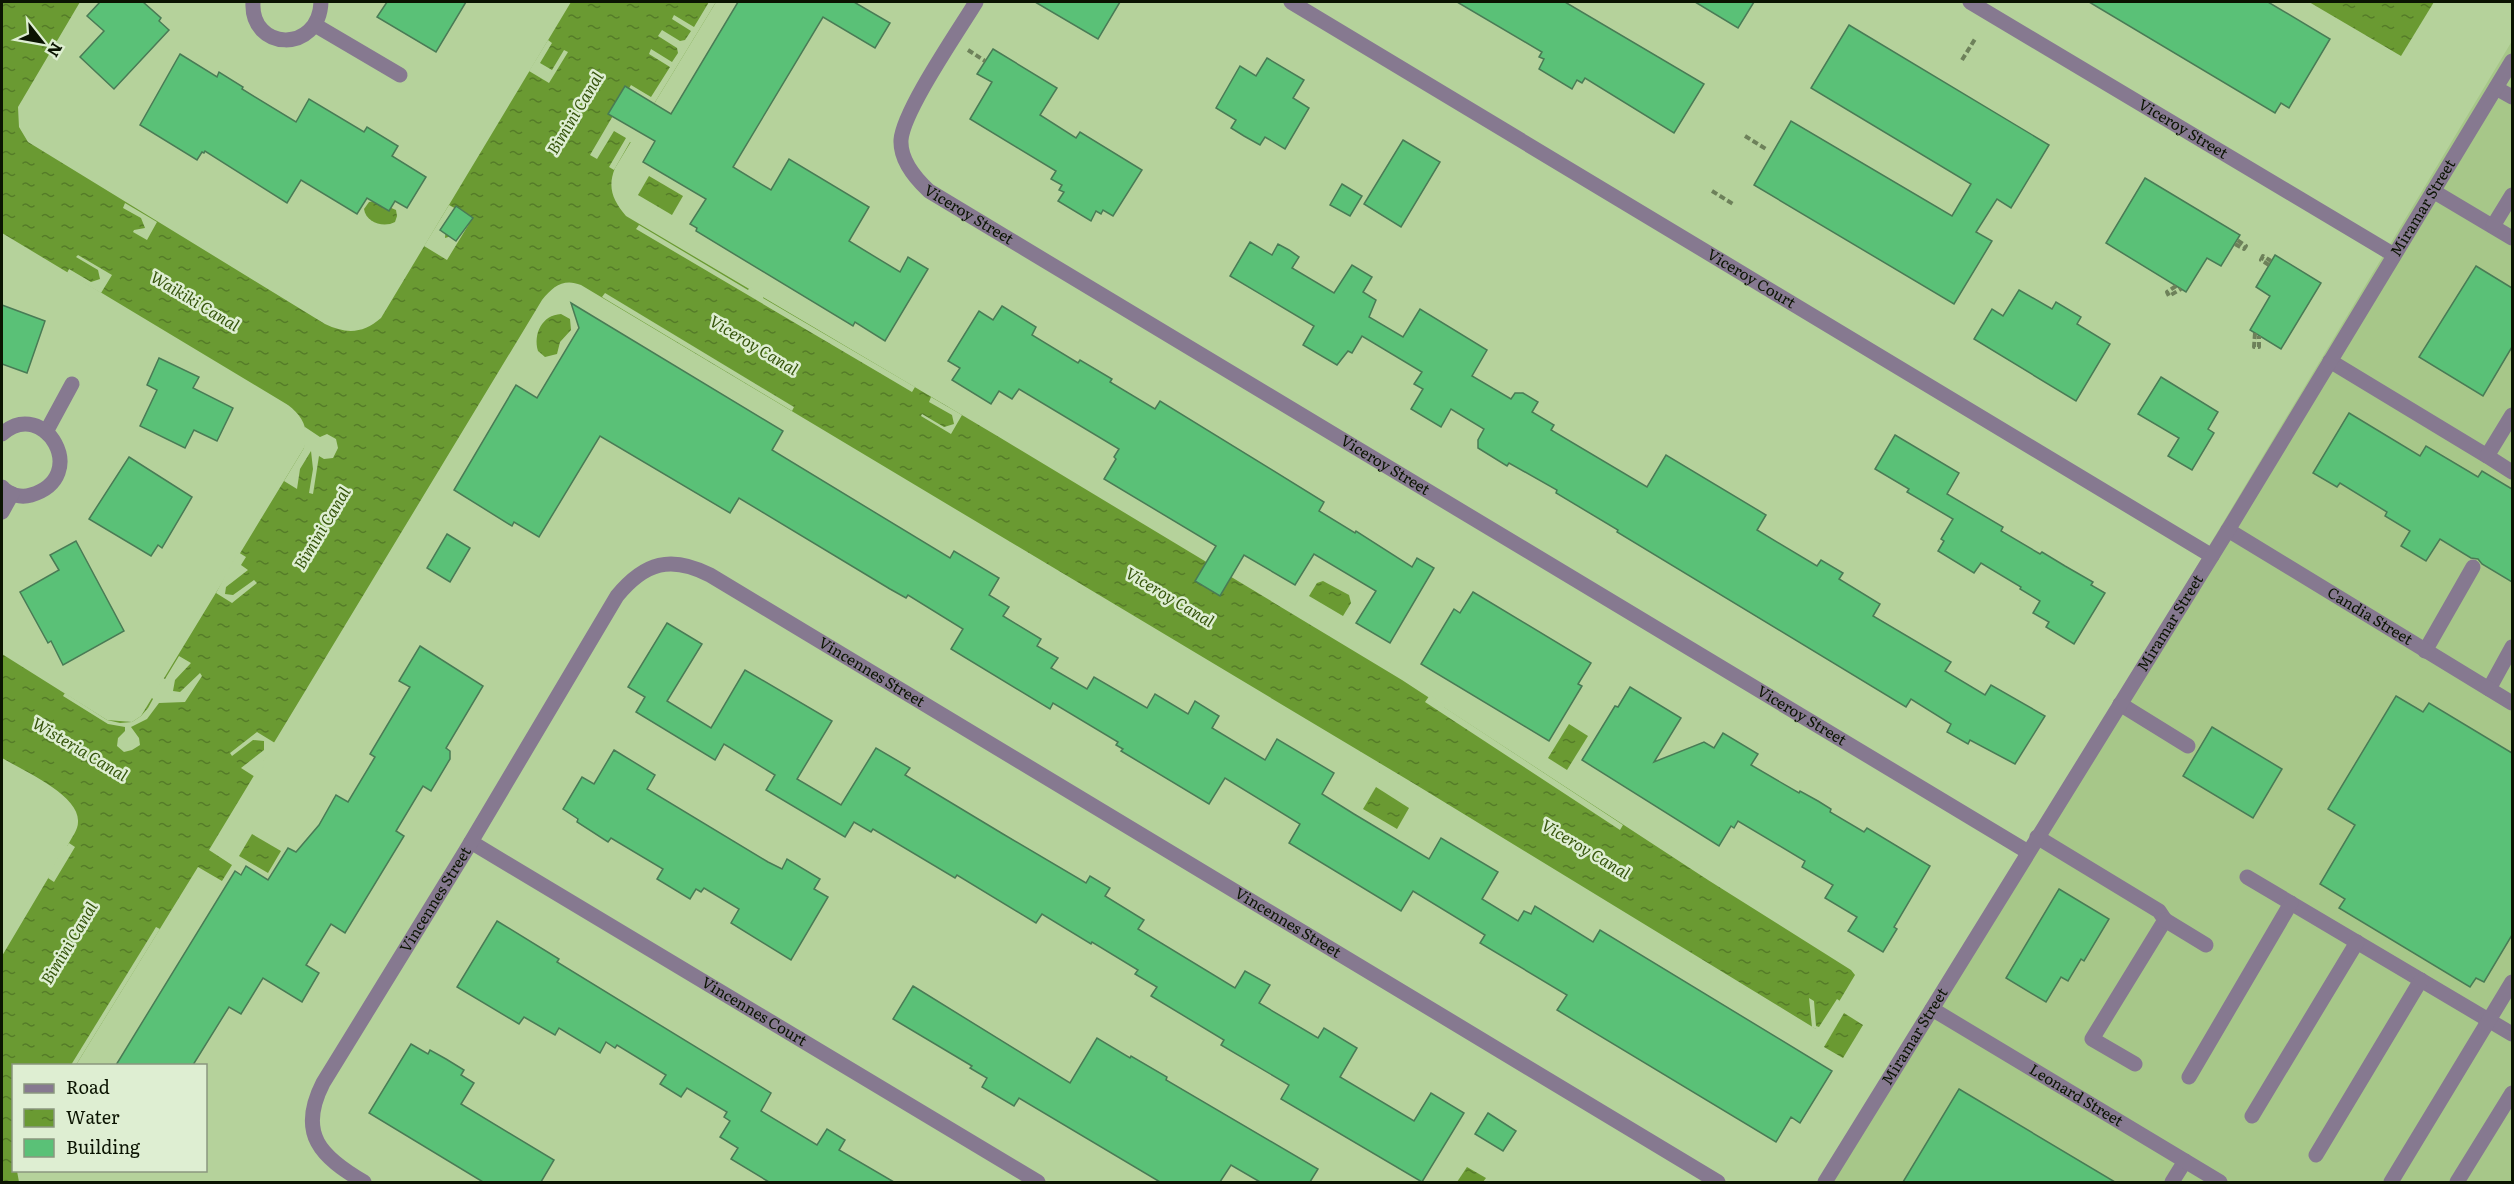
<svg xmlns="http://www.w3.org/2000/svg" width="2514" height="1184" viewBox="0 0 2514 1184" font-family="Literata,serif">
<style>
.built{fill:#a7c789}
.water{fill:url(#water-ripples)}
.pier{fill:#b5d29b}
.building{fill:#5ac177;stroke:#497b55;stroke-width:1.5}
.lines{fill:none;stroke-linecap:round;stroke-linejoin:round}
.path{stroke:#6d815a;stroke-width:4;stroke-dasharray:6 3;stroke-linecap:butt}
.service{stroke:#867990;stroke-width:15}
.minor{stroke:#867990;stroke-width:15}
.labels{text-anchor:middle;stroke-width:5;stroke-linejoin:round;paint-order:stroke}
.street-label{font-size:15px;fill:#0b1402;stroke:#deeed2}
.water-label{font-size:16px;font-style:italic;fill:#36550c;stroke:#deeed2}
</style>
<defs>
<pattern id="water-ripples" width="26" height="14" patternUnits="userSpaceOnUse" patternTransform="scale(1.5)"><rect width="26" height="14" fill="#6a9a32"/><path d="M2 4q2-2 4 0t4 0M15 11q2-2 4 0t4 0" fill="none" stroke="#557c28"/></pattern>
</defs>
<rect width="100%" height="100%" fill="#b5d29b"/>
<polygon class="built" points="2512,41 2512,1182 1823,1182 2143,656"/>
<g class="water">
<path d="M2 2H80L18 107 19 127 28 142 325 324C346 334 363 334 381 318L571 2H716L615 168C607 188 613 200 626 216L999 437 1402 680 1708 880 1851 970 1855 975 1822 1030 1816 1029 1413 783 581 285C564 278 553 286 542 300L209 850 232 865 222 881 198 867 76 1065 14 1066V1170L17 1171 19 1182H2V956L69 843C72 837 78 830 78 822 80 795 22 770 2 758V654L107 720 132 722 141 716 304 448C310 431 303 416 288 405L2 233Z"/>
<polygon points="2309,2 2434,2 2401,56"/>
<polygon points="649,176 683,196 672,215 638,195"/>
<path d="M375 201 396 210 397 216 395 222C384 228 366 223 364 209L369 202Z"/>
<path d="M561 314 570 319 571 330 560 342 557 354 545 357 538 351C533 334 542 315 561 314Z"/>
<polygon points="1323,581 1349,595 1351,603 1343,616 1309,596 1317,583"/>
<polygon points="1569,724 1588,736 1567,770 1548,758"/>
<polygon points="1376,787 1409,808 1397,829 1363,809"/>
<polygon points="252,834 281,851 268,873 239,856"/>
<polygon points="1844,1013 1863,1025 1843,1058 1824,1047"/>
<polygon points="1467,1167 1486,1178 1483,1182 1457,1182"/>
</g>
<g class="pier">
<polygon points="709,2 716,2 643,122 645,124 633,143 630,142 614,170 609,167 626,138 614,131 597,159 590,155 631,85 651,97 670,67 649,54 651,49 672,62 678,53 677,48 658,36 662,30 680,41 685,40 691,31 672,19 674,15 694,27"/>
<polygon points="548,40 552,43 540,63 552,70 564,50 568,52 549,83 529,71"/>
<polygon points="125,203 157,222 147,240 133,232 134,230 145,228 141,218 123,208"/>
<polygon points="449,205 458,210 446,226 445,238 458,234 469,224 447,260 424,246"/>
<polygon points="639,225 748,290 750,287 764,295 763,298 915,387 912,392 636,229"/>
<polygon points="78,255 112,275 101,293 67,273 69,269 91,282 100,279 98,270 76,257"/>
<polygon points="605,293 794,407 792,411 602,297"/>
<polygon points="931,397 962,415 951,434 921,416 922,414 944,427 954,424 952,415 929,402"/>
<polygon points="305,427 320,437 327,434 336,439 338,448 333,458 324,459 319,456 313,494 309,493 313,469 311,451 300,469 297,489 284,481 304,448"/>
<polygon points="238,552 246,557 241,565 248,570 226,587 225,594 233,595 254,580 257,583 232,603 216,593"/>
<polygon points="179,656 191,663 175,680 173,691 180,692 200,673 202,676 185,702 159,703 147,719 131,727 139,738 140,745 132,750 124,752 117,746 118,738 125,731 125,727 108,724 63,696 65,693 107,720 120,723 132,722 141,716 148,708 153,699 151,697 163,678 165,679"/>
<polygon points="1430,695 1445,705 1444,707 1623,825 1620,830 1425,702"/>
<polygon points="257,732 275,743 263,762 265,764 257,778 241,768 264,750 264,741 253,740 232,756 230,753"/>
<polygon points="69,843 75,847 54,882 48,878 64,845 67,846"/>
<polygon points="156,927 160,929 76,1065 71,1065"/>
<polygon points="1809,998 1814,1001 1816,1026 1819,1027 1837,999 1840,1001 1837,1007 1838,1008 1823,1032 1816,1032 1816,1029 1812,1027"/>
</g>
<g class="building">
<polygon points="100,2 143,2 161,18 159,21 169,30 114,89 80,57 104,31 87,16"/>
<polygon points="387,2 466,2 436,52 377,17"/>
<polygon points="738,2 854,2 890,23 875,48 823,17 733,167 771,190 789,159 869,207 849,241 900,272 908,257 928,269 885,341 855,322 853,326 696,231 697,228 690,224 706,199 643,162 655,141 608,114 625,86 671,114"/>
<polygon points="1035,2 1120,2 1098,39"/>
<polygon points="1457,2 1565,2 1704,84 1674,133 1585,78 1582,83 1577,80 1572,89 1539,69 1544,59 1539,57 1542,52"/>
<polygon points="1695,2 1754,2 1738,28"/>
<polygon points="2089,2 2268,2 2330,39 2289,108 2281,103 2275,113"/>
<polygon points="1849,25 2049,145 2011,208 1997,199 1976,232 1992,241 1954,304 1754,185 1791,121 1952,216 1971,184 1811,88"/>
<polygon points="993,49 1057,88 1040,115 1076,138 1080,132 1142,170 1113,216 1103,210 1101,214 1096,211 1091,221 1058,201 1064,192 1059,190 1062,185 1051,179 1056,171 970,119 992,82 977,74"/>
<polygon points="180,54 217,77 219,72 243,87 242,89 296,122 309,99 364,132 367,127 398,146 392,156 426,177 407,208 395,201 389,211 367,198 357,214 301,180 287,203 205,151 204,153 202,152 197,160 140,125"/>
<polygon points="1267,58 1304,80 1293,98 1309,108 1285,149 1265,137 1260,145 1244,136 1231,128 1236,120 1216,108 1240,66 1256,76"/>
<polygon points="1403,140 1440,162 1401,227 1364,204"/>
<polygon points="2145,178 2240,235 2221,266 2207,258 2186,292 2106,243"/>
<polygon points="1342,184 1362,196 1350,216 1330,205"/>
<polygon points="456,206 473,218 456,241 440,230"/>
<polygon points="1250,242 1272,255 1278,244 1289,250 1299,257 1292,268 1334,293 1352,265 1372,277 1363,292 1376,300 1369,317 1403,337 1420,309 1487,350 1472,376 1511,399 1515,393 1523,393 1538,402 1532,412 1554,425 1551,430 1647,487 1666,455 1766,515 1757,530 1817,566 1821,560 1843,573 1839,579 1880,604 1873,616 1951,662 1945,671 1985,695 1991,685 2045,716 2015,764 1970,740 1968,744 1947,732 1951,724 1911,699 1906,707 1617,532 1618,530 1556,493 1557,490 1509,463 1507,466 1478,448 1478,440 1484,429 1451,409 1441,427 1411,409 1423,389 1414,384 1422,372 1362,336 1352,353 1348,351 1337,365 1303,345 1314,326 1230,276"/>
<polygon points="2275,255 2321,283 2281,349 2250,330 2270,296 2256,287"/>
<polygon points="2476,266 2512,288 2512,347 2483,396 2419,357"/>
<polygon points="2019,290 2052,309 2056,302 2081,317 2077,324 2110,344 2076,401 1974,339 1992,309 2003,316"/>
<polygon points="571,303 783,431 772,450 950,558 954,551 999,578 989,595 1009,607 1003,616 1041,639 1037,646 1058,658 1051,668 1087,689 1094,677 1147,708 1155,694 1188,714 1195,701 1219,716 1212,728 1265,760 1277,739 1334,773 1322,794 1354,814 1429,859 1441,838 1498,872 1482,899 1518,921 1524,911 1531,914 1535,906 1593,942 1600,930 1832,1071 1800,1123 1791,1117 1776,1142 1557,1010 1567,995 1480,943 1485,935 1413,891 1401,911 1289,843 1300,824 1225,778 1209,804 1121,751 1123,749 1116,745 1118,742 1053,703 1050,709 951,649 963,629 908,595 906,598 890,589 739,498 730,513 600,436 539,537 514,522 512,526 454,490 516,385 537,398 579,328"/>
<polygon points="2,305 45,321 27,373 2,364"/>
<polygon points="1002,306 1036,327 1032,335 1078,363 1080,360 1112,379 1110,382 1155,409 1160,401 1324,502 1319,511 1355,533 1356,531 1412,567 1417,558 1434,568 1390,643 1356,623 1376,591 1314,554 1295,585 1244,555 1220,596 1195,581 1216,546 1104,479 1116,459 1114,457 1119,449 1019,389 1012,399 999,391 991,404 952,380 960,368 948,361 979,311 993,320"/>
<polygon points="159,358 199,377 193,388 233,408 217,441 194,430 185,448 140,426 157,390 147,385"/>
<polygon points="2161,377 2218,412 2208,429 2214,433 2192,470 2168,456 2179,438 2138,414"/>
<polygon points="2349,413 2420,456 2426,446 2478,477 2482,471 2512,489 2512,582 2482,564 2478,559 2471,558 2440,539 2426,561 2401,546 2410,531 2385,516 2387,512 2340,483 2337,487 2313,473"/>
<polygon points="1895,435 1959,473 1947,494 2003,527 2001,531 2040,554 2042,552 2065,566 2093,582 2091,585 2105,593 2074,644 2046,627 2049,622 2033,613 2040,601 2020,589 2021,587 1981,563 1974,573 1938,551 1944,541 1941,539 1953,519 1907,492 1909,489 1875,469"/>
<polygon points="129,457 192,497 162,548 158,545 151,556 89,519"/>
<polygon points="447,534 470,548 450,582 427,568"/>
<polygon points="76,541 124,631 63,665 51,641 48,643 20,592 59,570 50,555"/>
<polygon points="1473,592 1591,663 1578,684 1582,686 1549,741 1421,664 1454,609 1460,613"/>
<polygon points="667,623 702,644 667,701 711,728 745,670 832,721 797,779 841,805 876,748 910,768 905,775 1003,834 1086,883 1090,876 1110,888 1105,896 1144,920 1138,929 1235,988 1245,971 1270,985 1259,1003 1318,1038 1324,1028 1357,1048 1340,1077 1414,1121 1431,1093 1464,1113 1422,1182 1281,1099 1289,1085 1221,1045 1224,1040 1151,996 1157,987 1135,974 1138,970 1092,942 1091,944 1042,914 1036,923 957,875 955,878 873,829 871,832 854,822 845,837 766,790 775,775 724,744 715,760 636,712 645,697 628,687"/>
<polygon points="420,646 483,686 446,748 450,751 450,759 431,791 423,786 396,831 404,836 345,933 331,924 306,965 319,973 302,1002 263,978 241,1014 229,1007 193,1065 116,1065 235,871 241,875 246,866 268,880 288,848 296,852 319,825 336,795 348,802 375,757 370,754 410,687 399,681"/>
<polygon points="1630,687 1681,718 1654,762 1704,742 1714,748 1723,733 1758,754 1751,765 1799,793 1800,791 1818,801 1831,809 1830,812 1864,832 1867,828 1930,866 1894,927 1897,929 1883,952 1848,931 1857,917 1825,898 1833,885 1802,867 1805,861 1738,821 1734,828 1731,826 1719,846 1582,760 1615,706 1618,707"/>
<polygon points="2396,696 2423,712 2429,703 2512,753 2512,935 2484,982 2476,978 2470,987 2339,908 2345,899 2320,884 2355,825 2328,809"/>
<polygon points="2212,727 2282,769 2253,818 2183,776"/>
<polygon points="614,750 655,775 647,789 768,862 782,869 787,859 820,879 814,889 828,897 791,960 731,923 739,909 704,888 701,892 696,889 690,899 657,879 663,869 611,838 608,842 577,822 578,819 563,809 582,777 594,784"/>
<polygon points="2059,889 2109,919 2084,961 2081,959 2068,981 2061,977 2046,1002 2006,978"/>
<polygon points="497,921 559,959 557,962 771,1093 761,1111 817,1145 827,1129 845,1140 839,1150 894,1182 769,1182 731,1159 738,1148 720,1137 730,1121 724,1117 727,1112 687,1088 681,1097 660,1084 666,1075 617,1045 615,1048 606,1042 600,1053 559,1028 555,1035 524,1017 519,1024 457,987"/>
<polygon points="913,986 1070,1083 1097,1038 1130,1058 1131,1056 1167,1077 1166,1080 1318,1169 1310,1182 1260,1182 1231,1165 1220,1182 1160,1182 1019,1098 1014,1106 982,1087 987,1078 970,1068 972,1066 893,1019"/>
<polygon points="411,1044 428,1054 430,1050 446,1059 464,1070 461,1075 474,1083 461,1104 554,1160 541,1182 483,1182 369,1113"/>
<polygon points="1959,1089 2115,1182 1903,1182"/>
<polygon points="1488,1113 1516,1131 1503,1151 1475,1134"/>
</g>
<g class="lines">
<g class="path">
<polyline points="968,50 985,61"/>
<polyline points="1962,60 1975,39"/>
<polyline points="1745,136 1766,149"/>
<polyline points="1712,191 1733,204"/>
<polyline points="2235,244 2244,249 2246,246 2237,240"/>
<polyline points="2269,265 2261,260 2263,256 2271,261"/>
<polyline points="2176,286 2167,292 2169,296 2181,289"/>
<polyline points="2255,333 2254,347 2259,347 2259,336"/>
</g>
<g class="service">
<polyline points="2496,88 2512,97"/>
<polyline points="2433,191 2512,238"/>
<polyline points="2493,226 2512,195"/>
<polyline points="2330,361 2487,456"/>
<polyline points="2512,415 2487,456 2512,472"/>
<polyline points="2425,651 2473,567"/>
<polyline points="2489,689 2512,647"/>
<polyline points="2120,704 2188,746"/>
<polyline points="2037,837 2159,911 2165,920 2092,1039 2135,1064"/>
<polyline points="2247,877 2512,1034"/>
<polyline points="2165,920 2206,945"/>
<polyline points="2189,1077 2291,903"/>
<polyline points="2252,1116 2357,942"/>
<polyline points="2316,1155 2421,980"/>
<polyline points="2172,1182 2185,1161"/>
<polyline points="2391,1182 2512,982"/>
<polyline points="2457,1182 2512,1093"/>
</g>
<g class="minor">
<path d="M253 2C250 51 319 54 321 2"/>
<path id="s1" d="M976 2C959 30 903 111 901 140 900 160 915 178 929 191L2028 852"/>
<path id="s2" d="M1291 2 2212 556"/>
<path id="s3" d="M1970 2 2394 255"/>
<polyline points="315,25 400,75"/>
<polyline points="46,432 72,384"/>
<path d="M2 434C44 396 92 477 31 495 21 498 9 495 2 487"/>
<polyline points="2,512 12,494"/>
<path id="s4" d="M2228 530 2512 703"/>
<path id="s5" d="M471 842 1038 1182"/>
<path id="s6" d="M1932 1009 2220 1182"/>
<path id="s7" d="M364 1182C321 1157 297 1134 323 1083L465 852 617 596C645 562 671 555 710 575L1718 1182"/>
<path id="s8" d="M1825 1182 2228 530 2512 61"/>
</g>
</g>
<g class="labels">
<g class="street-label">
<text dy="5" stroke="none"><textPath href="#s3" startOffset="248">Viceroy Street</textPath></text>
<text dy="5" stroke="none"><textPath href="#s8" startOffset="1143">Miramar Street</textPath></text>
<text dy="5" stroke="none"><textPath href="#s1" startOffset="264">Viceroy Street</textPath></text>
<text dy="5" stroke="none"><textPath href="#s2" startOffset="537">Viceroy Court</textPath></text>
<text dy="5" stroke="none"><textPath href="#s1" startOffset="750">Viceroy Street</textPath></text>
<text dy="5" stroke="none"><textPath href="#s4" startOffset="166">Candia Street</textPath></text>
<text dy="5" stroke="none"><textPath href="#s8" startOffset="657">Miramar Street</textPath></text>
<text dy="5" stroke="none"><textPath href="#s7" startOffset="987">Vincennes Street</textPath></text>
<text dy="5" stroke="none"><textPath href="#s1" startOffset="1236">Viceroy Street</textPath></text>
<text dy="5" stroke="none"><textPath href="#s7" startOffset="339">Vincennes Street</textPath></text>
<text dy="5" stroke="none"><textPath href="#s7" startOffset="1473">Vincennes Street</textPath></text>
<text dy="5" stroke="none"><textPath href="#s5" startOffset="330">Vincennes Court</textPath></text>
<text dy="5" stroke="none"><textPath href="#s8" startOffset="171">Miramar Street</textPath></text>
<text dy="5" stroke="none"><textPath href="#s6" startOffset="168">Leonard Street</textPath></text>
</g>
<g class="water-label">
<text transform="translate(575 113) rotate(-59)" y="6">Bimini Canal</text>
<text transform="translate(195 301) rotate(31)" y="6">Waikiki Canal</text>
<text transform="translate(754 345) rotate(31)" y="6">Viceroy Canal</text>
<text transform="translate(322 528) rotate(-59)" y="6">Bimini Canal</text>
<text transform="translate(1170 597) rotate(31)" y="6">Viceroy Canal</text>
<text transform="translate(80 749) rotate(31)" y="6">Wisteria Canal</text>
<text transform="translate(1586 849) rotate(31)" y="6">Viceroy Canal</text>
<text transform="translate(69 943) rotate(-59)" y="6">Bimini Canal</text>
</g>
</g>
<rect width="2514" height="1184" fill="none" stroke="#0b1402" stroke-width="6"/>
<rect x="12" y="1064" width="195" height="108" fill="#deeed2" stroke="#8a977f" stroke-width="1.5"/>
<rect x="24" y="1084" width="30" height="9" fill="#867990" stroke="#8a977f" stroke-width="1.5"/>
<text x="66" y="1094" font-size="18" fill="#0b1402">Road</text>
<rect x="24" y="1109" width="30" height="18" fill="url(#water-ripples)" stroke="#8a977f" stroke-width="1.5"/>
<text x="66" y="1124" font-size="18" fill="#0b1402">Water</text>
<rect x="24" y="1139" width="30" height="18" fill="#5ac177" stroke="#8a977f" stroke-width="1.5"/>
<text x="66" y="1154" font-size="18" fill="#0b1402">Building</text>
<g transform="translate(42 42) rotate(121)" stroke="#deeed2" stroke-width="4.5" paint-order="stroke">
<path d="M0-4.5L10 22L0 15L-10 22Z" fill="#0b1402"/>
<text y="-9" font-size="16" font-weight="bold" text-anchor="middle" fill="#0b1402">N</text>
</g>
</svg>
